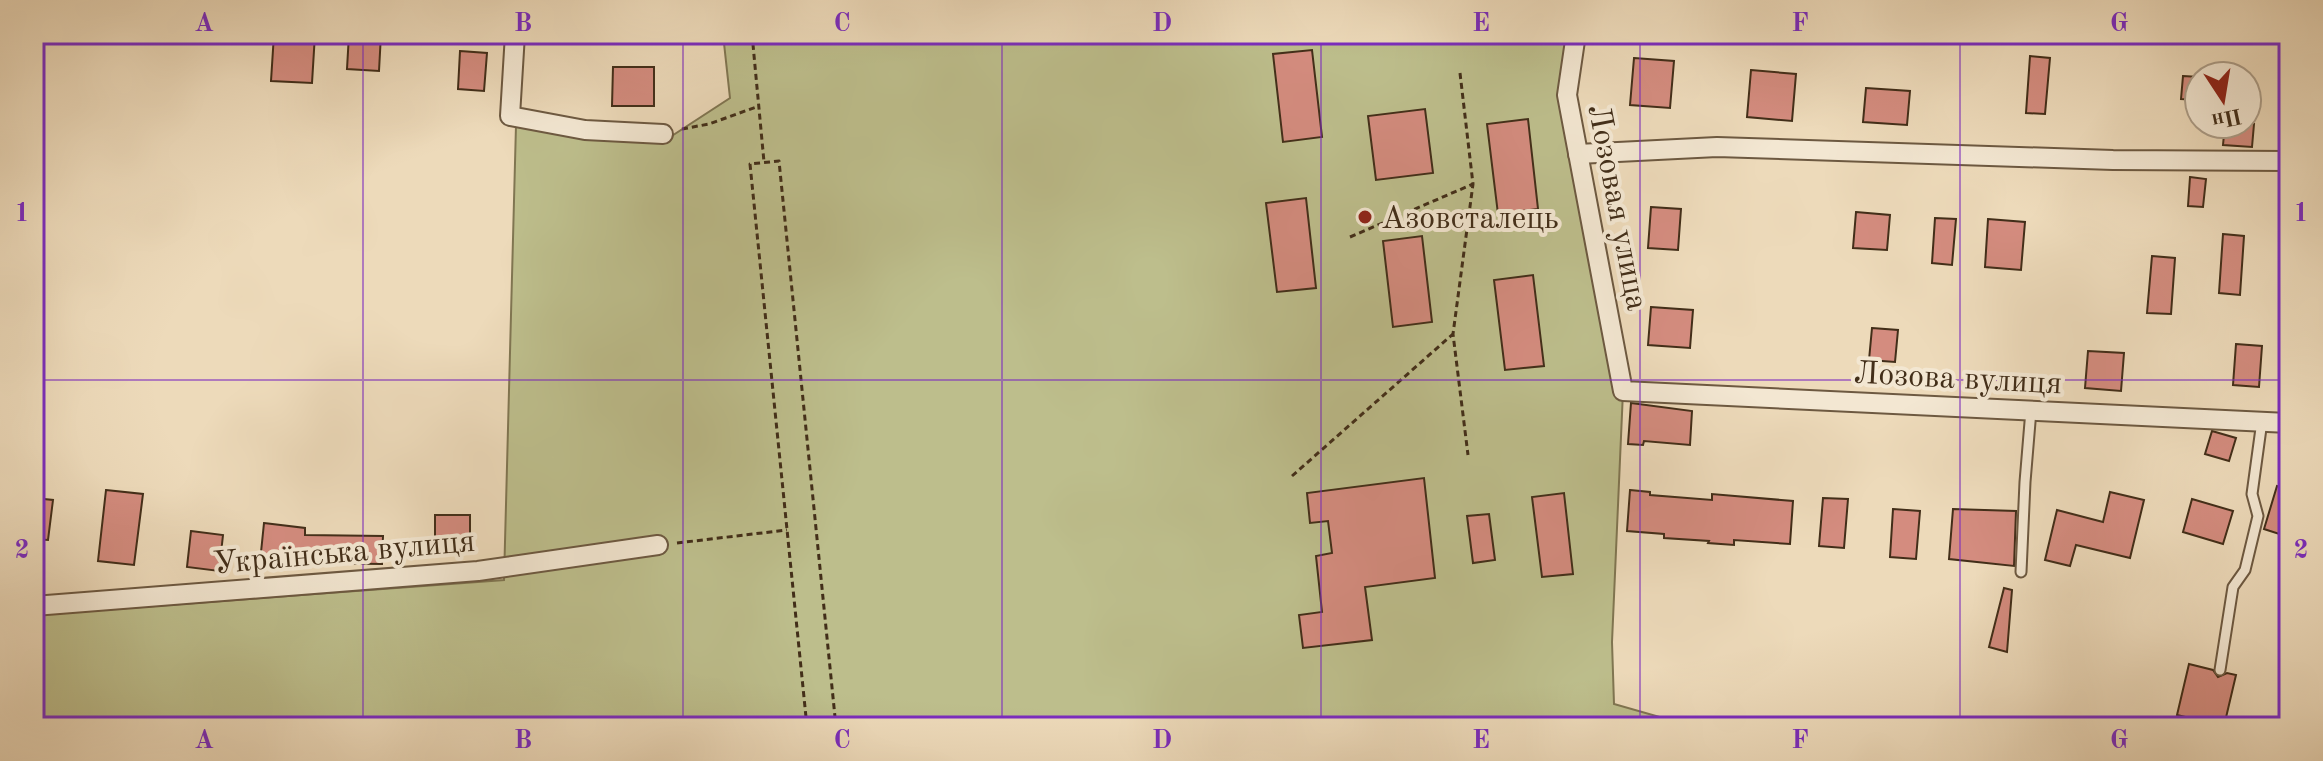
<svg xmlns="http://www.w3.org/2000/svg" width="2323" height="761" viewBox="0 0 2323 761" font-family="'Old Standard TT',serif">
<style>
.green{fill:#bdbe8c;stroke:#807652;stroke-width:2}
.building{fill:#d48c7f;stroke:#422e19;stroke-width:2}
.lines{fill:none;stroke-linecap:round;stroke-linejoin:round}
.service-casing{stroke:#6d5941;stroke-width:13}
.minor-casing{stroke:#6d5941;stroke-width:22}
.path{stroke:#422e19;stroke-width:3;stroke-dasharray:6 4;stroke-linecap:butt}
.service{stroke:#f3e7d2;stroke-width:9}
.minor{stroke:#f3e7d2;stroke-width:18}
.grid{fill:none;stroke:#7b2cbf;stroke-width:2;stroke-opacity:0.55}
.poi-dot{fill:#8f2418;stroke:#f3e7d2;stroke-width:3}
.labels{text-anchor:middle;stroke-width:8;stroke-linejoin:round;paint-order:stroke}
.street-label{font-size:32px;fill:#422e19;stroke:#f3e7d2}
.poi-label{font-size:32px;fill:#422e19;stroke:#f3e7d2;text-anchor:start}
.neatline{fill:none;stroke:#7b2cbf;stroke-width:3}
.grid-label{font-size:26px;text-anchor:middle;font-weight:bold;fill:#7b2cbf}
</style>
<rect width="100%" height="100%" fill="#eddaba"/>
<filter id="stains"><feTurbulence type="fractalNoise" baseFrequency=".0025" numOctaves="4"/><feColorMatrix values="0 0 0 0 .2 0 0 0 0 .09 0 0 0 0 .02 0 0 0 .5 -.17"/></filter>
<radialGradient id="worn" r=".72"><stop offset=".6" stop-color="#630" stop-opacity="0"/><stop offset="1" stop-color="#630" stop-opacity=".3"/></radialGradient>
<polygon class="green" points="723,34 1576,34 1567,95 1623,391 1612,642 1614,704 1677,722 1768,724 1929,722 1991,727 34,727 34,615 504,580 516,125 664,141 730,98"/>
<g class="building">
<polygon points="274,34 315,34 312,83 271,81"/>
<polygon points="349,34 381,34 379,71 347,69"/>
<polygon points="1312,50 1322,137 1283,142 1273,54"/>
<polygon points="460,51 487,53 484,91 458,89"/>
<polygon points="2030,56 2050,58 2045,114 2026,113"/>
<polygon points="1634,58 1674,61 1670,108 1630,105"/>
<polygon points="613,67 654,67 654,106 612,106"/>
<polygon points="1751,70 1796,74 1792,121 1747,117"/>
<polygon points="2183,76 2199,77 2199,100 2181,99"/>
<polygon points="1866,88 1910,91 1907,125 1863,122"/>
<polygon points="1425,109 1433,173 1376,180 1368,116"/>
<polygon points="1528,119 1538,209 1498,214 1487,124"/>
<polygon points="2225,124 2254,124 2252,147 2223,145"/>
<polygon points="2190,177 2206,179 2203,207 2188,206"/>
<polygon points="1306,198 1316,288 1277,292 1266,203"/>
<polygon points="1651,207 1681,209 1678,250 1648,248"/>
<polygon points="1856,212 1890,215 1887,250 1853,248"/>
<polygon points="1935,218 1956,219 1952,265 1932,263"/>
<polygon points="1988,219 2025,222 2021,270 1985,267"/>
<polygon points="2223,234 2244,236 2240,295 2219,293"/>
<polygon points="1422,236 1432,322 1393,327 1383,241"/>
<polygon points="2152,256 2175,258 2171,314 2147,313"/>
<polygon points="1533,275 1544,366 1505,370 1494,280"/>
<polygon points="1651,307 1693,310 1690,348 1648,345"/>
<polygon points="1872,328 1898,330 1895,362 1869,360"/>
<polygon points="2236,344 2262,346 2259,387 2233,385"/>
<polygon points="2088,351 2124,353 2121,391 2085,388"/>
<polygon points="1631,403 1692,411 1690,445 1644,441 1643,445 1628,444"/>
<polygon points="2212,431 2236,438 2229,461 2205,454"/>
<polygon points="1424,478 1435,578 1365,587 1372,640 1303,648 1299,615 1322,612 1316,556 1332,553 1328,521 1310,523 1307,493"/>
<polygon points="2277,486 2289,490 2289,537 2264,529"/>
<polygon points="106,490 143,494 134,565 98,561"/>
<polygon points="1630,490 1650,492 1650,495 1712,500 1712,494 1793,501 1790,544 1734,540 1734,545 1708,543 1709,541 1664,538 1664,534 1627,531"/>
<polygon points="2110,492 2144,500 2130,558 2076,545 2070,566 2045,560 2057,510 2103,522"/>
<polygon points="1564,493 1573,574 1542,577 1532,497"/>
<polygon points="34,498 53,500 48,540 34,539"/>
<polygon points="1823,498 1848,499 1844,548 1819,546"/>
<polygon points="2192,499 2233,511 2223,544 2183,532"/>
<polygon points="1893,509 1920,511 1916,559 1890,557"/>
<polygon points="1953,509 2016,511 2014,566 1949,559"/>
<polygon points="1489,514 1495,560 1473,563 1467,516"/>
<rect x="435" y="515" width="35" height="38"/>
<polygon points="264,523 305,528 305,535 383,536 382,564 301,563 301,567 260,562"/>
<polygon points="191,531 223,535 219,571 187,567"/>
<polygon points="2004,588 2012,590 2007,652 1989,647"/>
<polygon points="2189,664 2213,670 2218,677 2227,673 2236,675 2224,726 2177,715"/>
</g>
<g class="lines">
<defs>
<g id="service">
<polyline points="2021,572 2025,482 2031,410"/>
<polyline points="2220,670 2233,587 2245,570 2258,516 2252,494 2262,421"/>
</g>
<g id="minor">
<polyline points="515,34 510,116 585,130 663,134"/>
<polyline points="1576,34 1567,95 1623,391 2289,423"/>
<polyline points="1578,154 1717,147 2113,160 2289,161"/>
<polyline points="34,606 478,571 658,545"/>
</g>
</defs>
<use href="#service" class="service-casing"/>
<use href="#minor" class="minor-casing"/>
<g class="path">
<polyline points="752,34 764,162"/>
<polyline points="1344,34 1344,39"/>
<polyline points="1460,73 1473,184 1453,334 1468,455"/>
<polyline points="682,129 709,124 759,106"/>
<polyline points="1350,237 1473,184"/>
<polyline points="1292,476 1453,334"/>
<polyline points="677,543 787,530"/>
<polyline points="807,727 750,164 779,161 836,727"/>
</g>
<use href="#service" class="service"/>
<use href="#minor" class="minor"/>
</g>
<path class="grid" d="M363 34V727M683 34V727M1002 34V727M1321 34V727M1640 34V727M1960 34V727M34 380H2289"/>
<circle class="poi-dot" cx="1365" cy="217" r="8"/>
<g class="labels">
<g class="street-label">
<text transform="translate(1619 207) rotate(79)" y="11">Лозовая улица</text>
<text transform="translate(1958 377) rotate(3)" y="11">Лозова вулиця</text>
<text transform="translate(344 551) rotate(-5)" y="11">Українська вулиця</text>
</g>
<g class="poi-label">
<text x="1381" y="228">Азовсталець</text>
</g>
</g>
<rect width="2323" height="761" fill="none" stroke="#eddaba" stroke-width="88"/>
<g transform="translate(2223 100) rotate(168)"><circle r="38" fill="#f3e7d2" stroke="#ac9d88" stroke-width="2"/>
<path d="M0-6L14 30L0 20L-14 30Z" fill="#8f2418"/>
<text y="-12" font-size="22" font-weight="bold" text-anchor="middle" fill="#422e19">Пн</text>
</g>
<rect x="44" y="44" width="2235" height="673" class="neatline"/>
<g class="grid-label">
<text x="204" y="31">A</text>
<text x="523" y="31">B</text>
<text x="842" y="31">C</text>
<text x="1162" y="31">D</text>
<text x="1481" y="31">E</text>
<text x="1800" y="31">F</text>
<text x="2119" y="31">G</text>
<text x="22" y="221">1</text>
<text x="2301" y="221">1</text>
<text x="22" y="558">2</text>
<text x="2301" y="558">2</text>
<text x="204" y="748">A</text>
<text x="523" y="748">B</text>
<text x="842" y="748">C</text>
<text x="1162" y="748">D</text>
<text x="1481" y="748">E</text>
<text x="1800" y="748">F</text>
<text x="2119" y="748">G</text>
</g>
<rect width="100%" height="100%" filter="url(#stains)"/>
<rect width="100%" height="100%" fill="url(#worn)"/>
</svg>
